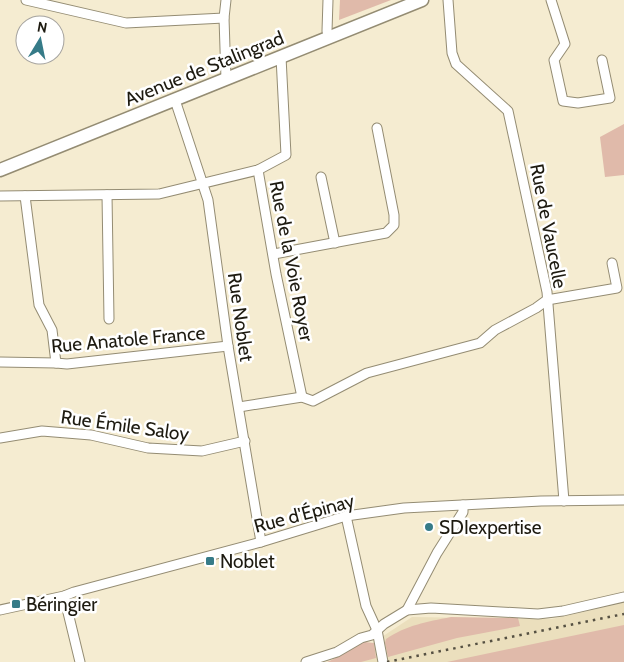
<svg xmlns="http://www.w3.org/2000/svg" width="624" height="662" viewBox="0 0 624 662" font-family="Cabin,sans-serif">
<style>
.built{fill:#ebdfbd}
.green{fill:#e0baaa}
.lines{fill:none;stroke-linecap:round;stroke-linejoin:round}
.minor-casing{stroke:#948c73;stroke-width:11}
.secondary-casing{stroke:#948c73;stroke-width:15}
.minor{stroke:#fff;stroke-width:9}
.secondary{stroke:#fff;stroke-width:12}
.rail{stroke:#555042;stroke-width:2.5;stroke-dasharray:2.5 5;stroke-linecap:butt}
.poi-dot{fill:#367b88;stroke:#fff;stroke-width:2}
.labels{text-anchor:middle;stroke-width:5;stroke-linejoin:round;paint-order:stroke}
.street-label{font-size:19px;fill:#1d1a10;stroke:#fff}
.poi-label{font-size:19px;fill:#1d1a10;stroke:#fff;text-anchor:start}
</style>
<rect width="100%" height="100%" fill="#f5ecd1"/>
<polygon class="built" points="624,603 624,628 509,662 344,662 412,617 552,619"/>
<g class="green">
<polygon points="340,0 391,0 339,20"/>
<polygon points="624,124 624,175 605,177 600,137"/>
<path d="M451 617 518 618 520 626 457 638 388 657 385 643 386 639C407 625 426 622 451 617Z"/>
<polygon points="624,625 624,662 447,662"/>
<path d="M365 642 374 643 376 658 361 662H327C341 657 351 645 365 642Z"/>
</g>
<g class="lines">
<defs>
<g id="minor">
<polyline points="26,0 126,23 224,18"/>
<polyline points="226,0 224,18 226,79"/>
<polyline points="328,0 327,31 329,38"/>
<polyline points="448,0 452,53 456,64 508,111 547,292 564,501"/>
<polyline points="551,0 565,44 554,60 563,101 578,103 610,98 602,60"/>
<polyline points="175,100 208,200 228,346 261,542"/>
<polyline points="258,170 276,274 302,397"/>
<polyline points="321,177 335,243"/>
<polyline points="107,195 109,319"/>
<polyline points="0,196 159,194 258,170 286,155 281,57"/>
<polyline points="25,196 39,305 52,330 56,363"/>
<polyline points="274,254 386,233 394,225 394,215 377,128"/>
<polyline points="547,300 617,288 612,263"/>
<polyline points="0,362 56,363 67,364 228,346"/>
<polyline points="239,407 302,397 313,401 367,373 480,343 495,330 536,308 547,300"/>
<polyline points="0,438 42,431 91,435 148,448 202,451 245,441"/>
<polyline points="346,516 366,606 377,630 383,662"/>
<polyline points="64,596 80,662"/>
<polyline points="0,610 64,596 74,592 261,542 346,516 404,508 541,501 624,500"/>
<polyline points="407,610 437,553 463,512 463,505"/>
<polyline points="306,662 337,652 361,638 372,635 384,624 407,610 431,608 538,614 563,611 624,597"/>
</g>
<polyline id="secondary" points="0,170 422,0"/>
</defs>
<use href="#minor" class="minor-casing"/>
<use href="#secondary" class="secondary-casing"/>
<use href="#minor" class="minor"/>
<use href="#secondary" class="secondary"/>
<polyline class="rail" points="387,662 624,614"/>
</g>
<g class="poi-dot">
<circle cx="429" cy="527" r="5"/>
<rect x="205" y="556" width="10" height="10" rx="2.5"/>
<rect x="11" y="599" width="10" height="10" rx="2.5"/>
</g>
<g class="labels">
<g class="street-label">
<text transform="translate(204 68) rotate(-22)" y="7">Avenue de Stalingrad</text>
<text transform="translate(549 226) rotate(79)" y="7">Rue de Vaucelle</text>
<text transform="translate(292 261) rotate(79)" y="7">Rue de la Voie Royer</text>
<text transform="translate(241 317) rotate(82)" y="7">Rue Noblet</text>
<text transform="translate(128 339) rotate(-5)" y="7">Rue Anatole France</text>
<text transform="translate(125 425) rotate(8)" y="7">Rue Émile Saloy</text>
<text transform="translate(304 513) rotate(-15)" y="7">Rue d'Épinay</text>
</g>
<g class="poi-label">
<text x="439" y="534">SDIexpertise</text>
<text x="220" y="568">Noblet</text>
<text x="26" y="611">Béringier</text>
</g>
</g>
<g transform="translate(40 40) rotate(10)"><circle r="24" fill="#ffffff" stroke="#a5a39f"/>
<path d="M0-4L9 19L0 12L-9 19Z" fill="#367b88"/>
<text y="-8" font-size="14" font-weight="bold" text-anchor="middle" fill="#1d1a10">N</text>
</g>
</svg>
